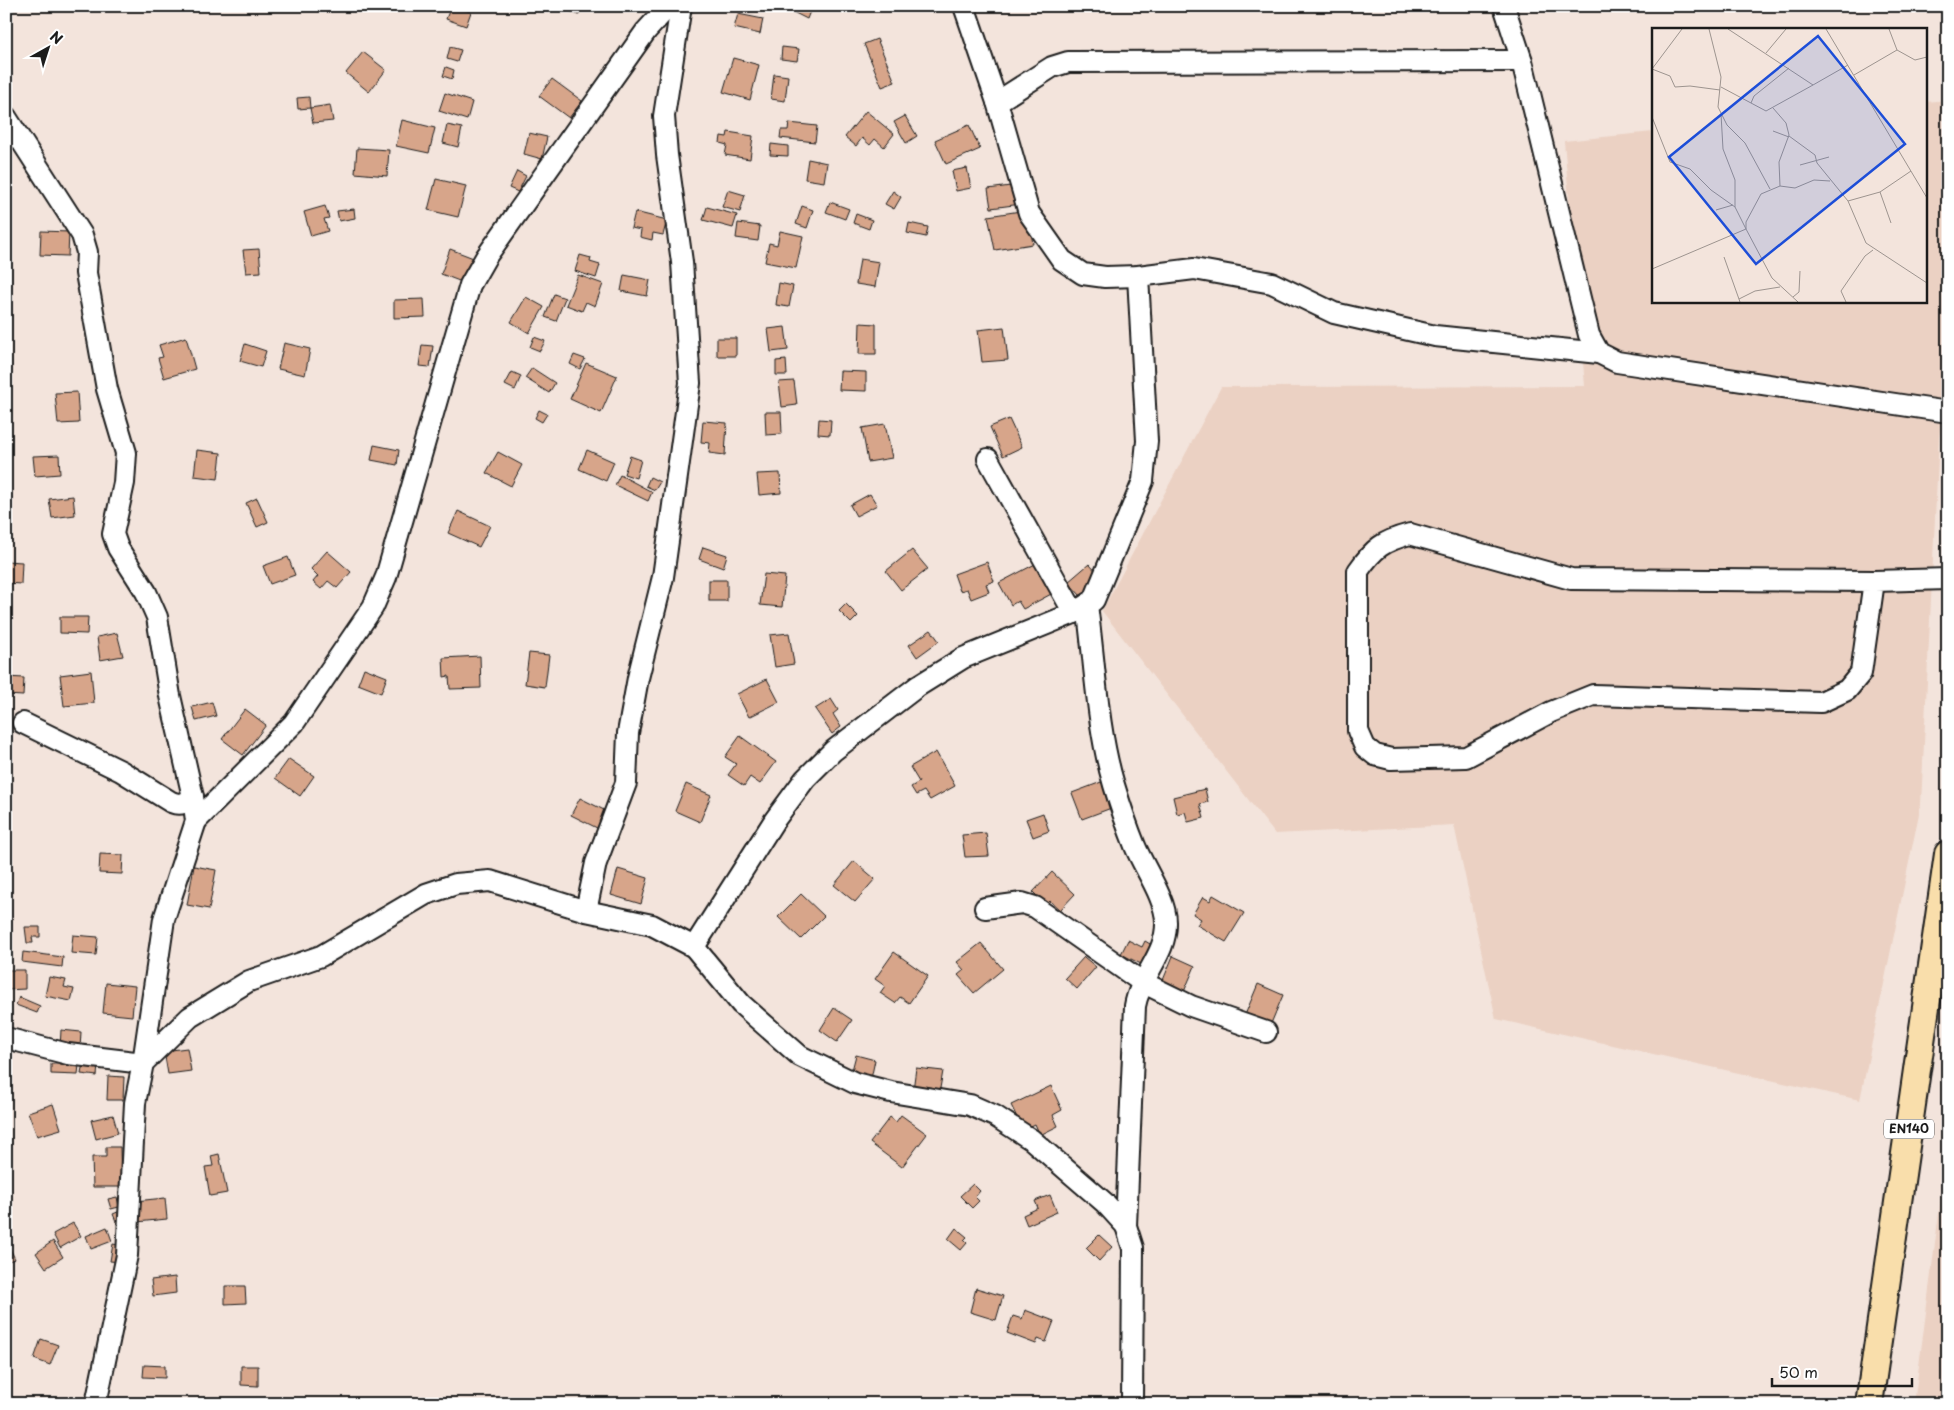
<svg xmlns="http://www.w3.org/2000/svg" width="1954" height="1410" viewBox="0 0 1954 1410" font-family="'Playpen Sans',sans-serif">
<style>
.built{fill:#ebd1c3}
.building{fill:#d7a58a;stroke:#1c1c1c}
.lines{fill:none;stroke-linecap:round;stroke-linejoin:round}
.minor-casing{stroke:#1c1c1c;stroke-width:24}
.major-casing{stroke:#1c1c1c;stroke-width:30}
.minor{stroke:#fff;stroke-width:20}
.major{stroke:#f9deab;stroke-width:26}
.labels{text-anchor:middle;stroke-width:4;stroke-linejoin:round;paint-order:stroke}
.shield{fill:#fff;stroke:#606060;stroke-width:1}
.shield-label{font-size:12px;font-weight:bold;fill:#1c1c1c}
.inset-road{fill:none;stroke:#9d948f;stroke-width:1}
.view{fill:#1d4ed8;fill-opacity:0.15;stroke:#1d4ed8;stroke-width:2.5}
.inset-edge{fill:none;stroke:#1c1c1c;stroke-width:2.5}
</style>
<rect width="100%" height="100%" fill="#f3e4dc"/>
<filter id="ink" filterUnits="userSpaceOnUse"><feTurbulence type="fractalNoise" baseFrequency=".02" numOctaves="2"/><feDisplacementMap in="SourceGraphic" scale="10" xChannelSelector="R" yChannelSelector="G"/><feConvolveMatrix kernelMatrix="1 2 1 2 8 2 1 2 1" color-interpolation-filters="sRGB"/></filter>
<g filter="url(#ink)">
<g class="built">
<polygon points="1948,100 1948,375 1939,437 1921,804 1860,1100 1496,1019 1454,825 1275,834 1102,611 1221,387 1585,386 1564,141 1653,132 1653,301 1925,301 1925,102"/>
<polygon points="1948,1144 1948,1404 1914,1404"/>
</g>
<g class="building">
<polygon points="451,6 471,12 466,26 446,19"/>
<polygon points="556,6 582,6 579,15"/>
<polygon points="781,6 812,6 807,19"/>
<polygon points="919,6 931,6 921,11"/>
<polygon points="738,14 763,19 760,34 734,28"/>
<polygon points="877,39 895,82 882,87 864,44"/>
<polygon points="450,47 461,50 457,62 447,59"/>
<polygon points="782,47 799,49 797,61 781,59"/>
<polygon points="363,52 386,70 369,92 346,73"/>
<polygon points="733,58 759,65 750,100 723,92"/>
<polygon points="446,67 454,70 452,79 443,76"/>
<polygon points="774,74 788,76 785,101 771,99"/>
<polygon points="552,79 582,101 569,118 539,96"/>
<polygon points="445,93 472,102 467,120 439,111"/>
<polygon points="309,97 310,108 298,109 297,98"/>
<polygon points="330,105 333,121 313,123 310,108"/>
<polygon points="866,111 894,134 884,147 875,139 870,145 862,138 856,146 845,137"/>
<polygon points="905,116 917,136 906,143 894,122"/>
<polygon points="402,120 435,128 429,153 396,146"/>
<polygon points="789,123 817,126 815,142 780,138 781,130 788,130"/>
<polygon points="447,125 462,128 458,147 443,143"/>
<polygon points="969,125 980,149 946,164 935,140"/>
<polygon points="728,132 753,136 750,159 725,155 727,145 720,143 721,136 727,137"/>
<polygon points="529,133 547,137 542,159 524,154"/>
<polygon points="771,144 788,146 788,156 770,155"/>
<polygon points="357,148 389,150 387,176 355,173"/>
<polygon points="808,159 827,163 824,182 805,179"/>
<polygon points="967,168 971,188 956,191 952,171"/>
<polygon points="517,171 526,176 518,192 509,188"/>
<polygon points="436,179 466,186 458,217 428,210"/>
<polygon points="1018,185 1021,204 991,208 988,189"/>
<polygon points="728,190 745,195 740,212 722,207"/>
<polygon points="893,191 901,197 894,209 885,204"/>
<polygon points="830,202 849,209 845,219 826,212"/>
<polygon points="325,206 329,218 324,219 328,231 311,236 304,212"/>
<polygon points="802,206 813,210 807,228 796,224"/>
<polygon points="707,207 737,215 733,228 703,220"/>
<polygon points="354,209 355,218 339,221 337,211"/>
<polygon points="1027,210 1033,244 995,250 988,216"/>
<polygon points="635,212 667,220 663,235 653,233 652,240 640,237 641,230 631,228"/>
<polygon points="856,214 872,220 869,229 853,223"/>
<polygon points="738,223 760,226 758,241 736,238"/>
<polygon points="909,223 928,227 926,237 907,233"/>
<polygon points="41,231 69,232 68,256 40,255"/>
<polygon points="780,231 803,236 796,268 765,262 769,243 777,245"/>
<polygon points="259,249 261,272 246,273 243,250"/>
<polygon points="450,249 476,259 467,284 441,274"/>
<polygon points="580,255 591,258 590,262 600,265 596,278 575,271"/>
<polygon points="860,259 879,262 875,287 856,284"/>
<polygon points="578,275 603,284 595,306 586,302 582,311 566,305"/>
<polygon points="624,275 650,280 647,296 621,291"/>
<polygon points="779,283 793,286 789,307 776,305"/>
<polygon points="554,294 565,298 556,321 545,317"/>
<polygon points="526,297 544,307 529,333 511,322"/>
<polygon points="424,299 425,317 394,318 394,300"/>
<polygon points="860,323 876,324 876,354 859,354"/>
<polygon points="785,327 788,350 771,352 768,329"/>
<polygon points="1004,327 1008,360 982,362 978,330"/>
<polygon points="186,337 195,369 164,378 158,358 163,357 159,345"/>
<polygon points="534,337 545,341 540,351 530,347"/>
<rect x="717" y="338" width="19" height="18"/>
<polygon points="284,343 310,349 305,375 278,369"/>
<polygon points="245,344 266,351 261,367 240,361"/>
<polygon points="422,345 433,346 430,367 419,366"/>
<polygon points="574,355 585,359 580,369 570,364"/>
<polygon points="786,360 787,375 776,375 776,361"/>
<polygon points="586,363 617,376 601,413 570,399"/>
<polygon points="532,368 555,383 549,393 525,378"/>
<polygon points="840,371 866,372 866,391 839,390"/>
<polygon points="512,372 521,376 515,390 505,385"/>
<polygon points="794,381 797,405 782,407 779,382"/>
<polygon points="77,392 79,423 58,424 55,393"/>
<polygon points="539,410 547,414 542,422 535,418"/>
<polygon points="765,412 781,412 782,434 766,435"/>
<polygon points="819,419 831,420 830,435 818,434"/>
<polygon points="1009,419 1022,447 1003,456 990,427"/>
<polygon points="703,421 727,423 725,455 709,453 710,443 701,442"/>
<polygon points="885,424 892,458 868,462 862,428"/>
<polygon points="374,445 399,450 397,465 371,460"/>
<polygon points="197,450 221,453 218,479 194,476"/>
<polygon points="587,450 614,462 606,481 579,469"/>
<polygon points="498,452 522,465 511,486 486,473"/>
<polygon points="59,455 60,474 35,476 33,456"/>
<polygon points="630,456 641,460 636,478 624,474"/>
<polygon points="780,473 781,493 759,495 757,474"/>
<polygon points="620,475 652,492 648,501 615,485"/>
<polygon points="650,477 660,482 655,490 646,486"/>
<polygon points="870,494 877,505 856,516 850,505"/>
<polygon points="73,496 75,515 52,518 49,499"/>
<polygon points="257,498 268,522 257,527 246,503"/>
<polygon points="458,511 490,526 479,547 448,533"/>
<polygon points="703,547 727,555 723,568 699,559"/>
<polygon points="912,550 928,569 901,590 886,571"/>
<polygon points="327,551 351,572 337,588 328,581 321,589 313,582 318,576 311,569"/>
<polygon points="288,557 295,575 270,584 263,566"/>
<polygon points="6,561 22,562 21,584 6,583"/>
<polygon points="987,562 994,581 986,584 989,592 971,599 967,589 960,591 954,574"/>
<polygon points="1039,562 1055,592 1023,609 1018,601 1011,605 999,583"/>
<polygon points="1089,564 1102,578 1081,596 1068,582"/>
<polygon points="764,574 785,576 782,607 760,605"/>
<rect x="709" y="580" width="18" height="21"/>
<polygon points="846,604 858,616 851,623 839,611"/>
<polygon points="60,617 88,617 87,634 60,633"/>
<polygon points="931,630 939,641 917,657 909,645"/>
<polygon points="117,633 123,656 100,660 97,637"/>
<polygon points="789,633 794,664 775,667 770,635"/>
<polygon points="529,653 549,655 545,687 525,684"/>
<polygon points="480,656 481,688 450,689 449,676 444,677 443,658"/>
<polygon points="364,668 387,677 381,693 358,684"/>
<polygon points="91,671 94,703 64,706 60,675"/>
<polygon points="6,677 24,678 23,696 6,695"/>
<polygon points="767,679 779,702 749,717 737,694"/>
<polygon points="831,699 838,710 833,714 841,727 832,734 815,709"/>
<polygon points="212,702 216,716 196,721 192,707"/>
<polygon points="245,709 266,725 243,755 222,739"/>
<polygon points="740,736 776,762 760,784 750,777 744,786 728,775 736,764 725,757"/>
<polygon points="936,752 955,786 930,800 924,791 916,795 911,787 919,782 910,767"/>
<polygon points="289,759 314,776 300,796 275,778"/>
<polygon points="1104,781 1114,807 1082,819 1072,793"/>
<polygon points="686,784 711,795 700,822 675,811"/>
<polygon points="1205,789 1208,802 1200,804 1204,818 1188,822 1185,812 1177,814 1173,797"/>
<polygon points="580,798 610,813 601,830 571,815"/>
<polygon points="1043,813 1049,831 1033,837 1026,819"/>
<polygon points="986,833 989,856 965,857 962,835"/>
<polygon points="100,854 123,855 122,874 99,873"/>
<polygon points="854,861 875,879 855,902 834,885"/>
<polygon points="194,866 216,870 209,909 187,905"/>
<polygon points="618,869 648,878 641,904 611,895"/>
<polygon points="1052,872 1075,894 1060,910 1050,901 1046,905 1033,892"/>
<polygon points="6,886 9,906 6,906"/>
<polygon points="801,894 824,916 801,939 778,917"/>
<polygon points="1213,895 1244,913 1226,942 1197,925 1201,919 1193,914 1203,897 1210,901"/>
<polygon points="6,920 11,921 10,931 6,931"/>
<polygon points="25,927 40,927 40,937 32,937 33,943 27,943"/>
<polygon points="73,935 98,937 96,955 71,953"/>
<polygon points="1128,940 1142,947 1145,941 1157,948 1147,967 1121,954"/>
<polygon points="981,943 1003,969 974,993 958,975 964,970 957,962"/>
<polygon points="23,952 63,957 62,967 22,962"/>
<polygon points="894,952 928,976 909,1003 900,997 895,1003 880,993 885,986 875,979"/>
<polygon points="1173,956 1195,966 1183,994 1161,985"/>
<polygon points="1084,957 1096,967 1077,989 1065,978"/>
<polygon points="6,970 25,970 25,989 6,990"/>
<polygon points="49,977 66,980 64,987 74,989 71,1001 45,996"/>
<polygon points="106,983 135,986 132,1016 103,1013"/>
<polygon points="1258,984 1283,995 1270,1026 1245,1015"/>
<polygon points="19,997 40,1006 37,1013 16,1005"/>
<polygon points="834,1008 852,1020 837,1042 820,1030"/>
<polygon points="61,1030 81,1032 80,1049 60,1048"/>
<polygon points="187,1048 191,1071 168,1074 164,1051"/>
<polygon points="856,1055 875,1060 871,1079 851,1074"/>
<polygon points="83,1063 98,1065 97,1076 81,1074"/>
<polygon points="51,1064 79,1064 78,1075 51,1074"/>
<polygon points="916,1068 943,1071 939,1094 913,1090"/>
<polygon points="108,1076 124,1077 123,1100 107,1100"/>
<polygon points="1051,1086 1062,1110 1053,1115 1058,1126 1040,1135 1035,1124 1023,1130 1011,1105"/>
<polygon points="53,1104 61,1129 37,1136 28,1112"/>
<polygon points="113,1115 118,1133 96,1139 91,1120"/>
<polygon points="901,1115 927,1134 902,1167 870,1143 890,1117 896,1122"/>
<polygon points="106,1147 120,1147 121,1187 93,1187 92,1157 106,1157"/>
<polygon points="219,1154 227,1193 210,1196 205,1167 213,1166 211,1156"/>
<polygon points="973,1184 980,1191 975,1197 979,1201 972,1208 960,1196"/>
<polygon points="1050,1195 1057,1212 1027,1225 1023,1215 1038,1208 1035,1201"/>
<polygon points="117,1197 119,1207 111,1209 108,1199"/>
<polygon points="165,1198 167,1219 137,1222 135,1201"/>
<polygon points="120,1211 125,1223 118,1226 113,1214"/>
<polygon points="73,1223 81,1236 60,1248 53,1234"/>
<polygon points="107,1227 112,1241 91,1249 86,1236"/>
<polygon points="956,1228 967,1237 964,1240 967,1243 961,1250 948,1239"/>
<polygon points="1099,1235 1112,1247 1099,1261 1086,1248"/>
<polygon points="6,1240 15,1259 6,1262"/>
<polygon points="53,1241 63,1257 46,1268 36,1253"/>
<polygon points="113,1244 123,1246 120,1262 110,1261"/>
<polygon points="175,1277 176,1293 153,1296 151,1280"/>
<polygon points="225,1286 245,1286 246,1303 225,1304"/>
<polygon points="976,1288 1003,1296 996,1320 970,1312"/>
<polygon points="1025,1310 1054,1321 1046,1342 1038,1339 1036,1344 1007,1333 1013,1316 1022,1319"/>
<polygon points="41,1339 58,1345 50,1365 34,1359"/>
<polygon points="144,1365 165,1366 165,1378 143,1377"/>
<polygon points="241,1366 258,1366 258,1386 241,1385"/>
<polygon points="6,1397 24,1400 23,1404 6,1404"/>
</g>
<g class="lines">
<defs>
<g id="minor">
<polyline points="964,6 997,102 1029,213 1062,260 1083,274 1105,277 1138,276 1194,269 1272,283 1334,313 1435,336 1599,353"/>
<polyline points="1504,6 1522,61 1589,335 1599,353 1617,362 1948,412"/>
<polyline points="997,102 1052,67 1068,62 1522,61"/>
<polyline points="6,117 82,235 87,252 86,273 107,389 126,453 124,483 113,534 118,548 146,592 157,617 170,696 193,797 196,821 164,919 143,1063 68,1054 6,1038"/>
<polyline points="988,459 1074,613"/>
<path d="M1874 581 1861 673 1847 690 1821 702 1593 695 1551 712 1466 757 1391 759 1375 755 1365 747 1358 731V571C1374 548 1383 541 1410 534L1571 579 1874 581 1948 579"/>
<path d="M1087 605C1095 664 1097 728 1114 785 1120 805 1127 826 1135 846 1144 868 1166 899 1166 922 1167 954 1140 976 1135 1006L1126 1226 1133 1248 1132 1404"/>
<path d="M23 723 121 771 171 802C181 806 186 803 193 797"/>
<polyline points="196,821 294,723 373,607 386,577 470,285 486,257 646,31 669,6"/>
<polyline points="985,908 1022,903 1035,907 1142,982 1191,1006 1266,1032"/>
<polyline points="586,911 596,863 626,783 628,733 638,678 663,577 690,383 682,262 667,155 664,116 681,6"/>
<polyline points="694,947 774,821 805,779 833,751 918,686 963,658 1074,613 1094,600 1143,481 1147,441 1138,276"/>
<polyline points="96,1404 127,1255 135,1103 143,1063 190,1017 249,981 321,956 426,894 456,884 490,881 586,911 652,925 694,947 741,1004 800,1056 855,1083 891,1092 970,1105 995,1116 1032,1140 1105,1203 1126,1226"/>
</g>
<polyline id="major" points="1869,1404 1948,854"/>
</defs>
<use href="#minor" class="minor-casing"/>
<use href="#major" class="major-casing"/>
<use href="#minor" class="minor"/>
<use href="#major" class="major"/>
</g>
</g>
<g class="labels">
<rect class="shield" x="1884" y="1119.5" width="50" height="19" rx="4"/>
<g class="shield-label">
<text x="1909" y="1133">EN140</text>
</g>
</g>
<g transform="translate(1652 28)">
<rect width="275" height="275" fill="#f3e4dc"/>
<path class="inset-road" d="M57 1 69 49 66 79 75 97 93 115 118 161M76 1 161 57 196 37M174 1 275 170M237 1 245 22M114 25 134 1M0 41 18 48 23 59 38 58 68 62M0 41 30 1M202 47 245 22 263 32 275 29M69 59 114 83 161 57M99 75 102 68 137 40M121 80 134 95 137 107 127 134 128 158M0 89 18 134 38 141 59 162 83 179M121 103 137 109M137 108 163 127 165 135 196 173 214 215 275 255M148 137 177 129M228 164 239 195M196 173 228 164 259 143M64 182 81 177M72 229 88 274M0 241 94 201 83 179V152L71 121 69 86M141 269 147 264 148 243M87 271 103 263 128 259M146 274 120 250 94 201V194L109 166 128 158 143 160 162 152 178 153M194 274 189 263 213 228 221 222"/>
<path class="view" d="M166 8 253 116 104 236 17 129Z"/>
<rect width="275" height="275" class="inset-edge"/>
</g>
<rect width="1954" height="1410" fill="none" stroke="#fff" stroke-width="25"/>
<rect x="12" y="12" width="1929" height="1385" fill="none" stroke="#1c1c1c" stroke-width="2" filter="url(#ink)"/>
<g transform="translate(48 48) rotate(39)" stroke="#ffffff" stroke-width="4" paint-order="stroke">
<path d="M0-4L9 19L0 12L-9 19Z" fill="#1c1c1c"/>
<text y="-8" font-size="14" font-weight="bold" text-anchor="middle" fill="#1c1c1c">N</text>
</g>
<path d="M1772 1378v8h140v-8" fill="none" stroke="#1c1c1c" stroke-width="2.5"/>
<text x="1779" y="1378" font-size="15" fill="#1c1c1c" stroke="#ffffff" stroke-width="4" paint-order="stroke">50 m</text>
</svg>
